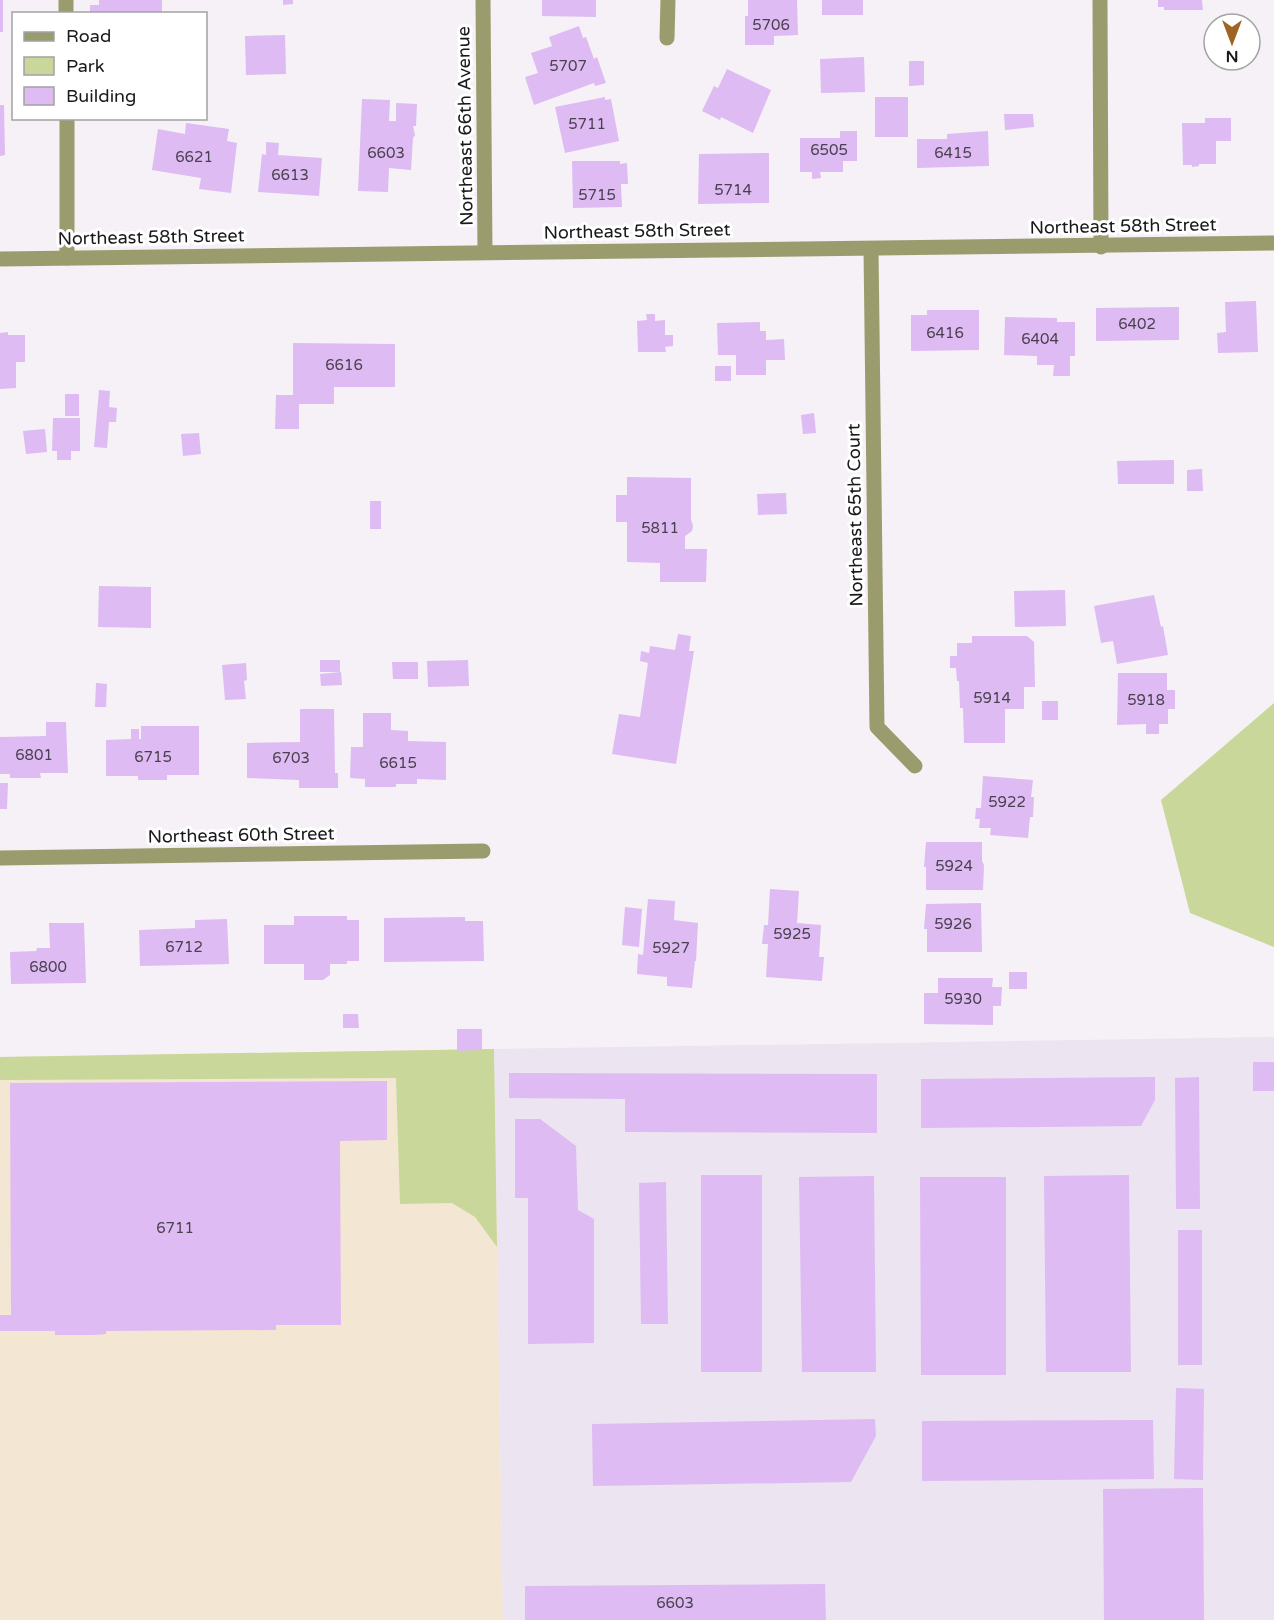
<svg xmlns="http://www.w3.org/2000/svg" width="1274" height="1620" viewBox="0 0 1274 1620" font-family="'Varela Round',sans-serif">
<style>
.commercial{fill:#f3e7d3}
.built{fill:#ece4f0}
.green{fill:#c9d79a}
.building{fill:#debbf2}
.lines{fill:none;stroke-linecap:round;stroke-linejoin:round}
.minor{stroke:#9b9c6d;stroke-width:15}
.labels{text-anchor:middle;stroke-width:6;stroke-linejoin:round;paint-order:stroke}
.number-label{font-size:15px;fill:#4a4150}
.street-label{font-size:18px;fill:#19181a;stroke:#fff}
</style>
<rect width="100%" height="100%" fill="#f5f1f7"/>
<polygon class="commercial" points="494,1049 503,1620 0,1620 0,1057"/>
<polygon class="built" points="1274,1037 1274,1620 503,1620 494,1049"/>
<g class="green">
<polygon points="1274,703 1274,947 1190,913 1161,800"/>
<polygon points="494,1049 497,1247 475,1217 452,1203 400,1204 396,1078 0,1080 0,1057"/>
</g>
<g class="building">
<rect x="0" y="0" width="3" height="32"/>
<polygon points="99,0 162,0 162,14 90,14 90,5 99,5"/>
<polygon points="283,0 293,0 293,4 283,5"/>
<polygon points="542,0 596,0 596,17 542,16"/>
<polygon points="748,0 797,0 798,35 774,36 774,45 745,45 745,16 748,16"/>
<rect x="822" y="0" width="41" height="15"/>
<polygon points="1158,0 1202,0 1203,10 1164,10 1164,7 1158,7"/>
<polygon points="579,26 583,38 586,37 594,59 597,57 606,83 595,86 594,83 534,105 525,77 538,73 531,53 552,46 549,37"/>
<polygon points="285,35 286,74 246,75 245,36"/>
<polygon points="864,57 865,92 821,93 820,59"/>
<polygon points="909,61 924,61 924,85 909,86"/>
<polygon points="727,69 771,90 753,133 721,117 720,120 702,111 714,86 718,88"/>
<polygon points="605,97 605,100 611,99 619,141 565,153 555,107"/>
<rect x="875" y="97" width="33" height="40"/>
<polygon points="362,99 390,100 389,121 396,121 396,103 417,104 416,126 413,126 415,135 413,138 411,170 389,168 388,192 358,191"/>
<polygon points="0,105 4,105 5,155 0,156"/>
<polygon points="1004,114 1033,114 1034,127 1005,130"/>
<polygon points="1205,118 1231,118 1231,141 1216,141 1216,164 1199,164 1199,166 1192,167 1192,165 1183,165 1182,123 1205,123"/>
<polygon points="186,123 229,129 227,141 237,143 231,193 199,189 201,178 152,170 158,129 185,134"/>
<polygon points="840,131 857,131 857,161 843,161 843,172 820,172 821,178 812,179 812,172 800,172 800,138 840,138"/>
<polygon points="988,131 989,166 917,168 917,139 947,139 947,134"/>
<polygon points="266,142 279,143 278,155 322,158 319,196 258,192 262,154 266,155"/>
<polygon points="769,153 769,203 698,204 699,154"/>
<polygon points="572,161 620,161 620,164 627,163 628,184 621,184 622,207 573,208"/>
<polygon points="1256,301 1258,352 1218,353 1217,333 1226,332 1225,302"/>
<polygon points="1179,307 1179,340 1096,341 1096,308"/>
<polygon points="927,310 979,310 979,350 911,351 911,315 927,315"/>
<polygon points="646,314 655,314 655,321 665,320 665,335 673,335 673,346 665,347 666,352 638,352 637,321 647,320"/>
<polygon points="1005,317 1057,318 1057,322 1075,322 1075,356 1070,356 1070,376 1053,376 1054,365 1037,365 1037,356 1004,355"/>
<polygon points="760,322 760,331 766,331 766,340 784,339 785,360 766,360 766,375 736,375 736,355 718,355 717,323"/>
<polygon points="8,332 8,335 25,335 25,362 16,362 16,388 0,389 0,333"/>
<polygon points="293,343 395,344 395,387 334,387 334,404 299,404 299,429 275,429 276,395 293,395"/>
<rect x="715" y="366" width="16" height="15"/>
<polygon points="99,390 110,391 109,407 117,408 116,422 109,422 107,448 94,447"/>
<rect x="65" y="394" width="14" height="22"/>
<polygon points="814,413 816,433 803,434 801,415"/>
<polygon points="53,418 80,418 80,451 71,451 71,460 57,460 57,451 52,451"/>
<polygon points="45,429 47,452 26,454 23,431"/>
<polygon points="199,433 201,454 183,456 181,434"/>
<polygon points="1174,460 1174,484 1118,484 1117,461"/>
<polygon points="1202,469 1203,491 1187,491 1187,470"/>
<polygon points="627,477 691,478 691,519 693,526 692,531 685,536 685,549 707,549 706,582 660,582 660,563 627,562 627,522 616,522 616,495 627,495"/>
<polygon points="786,493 787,514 758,515 757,494"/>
<rect x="370" y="501" width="11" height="28"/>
<polygon points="99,586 151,587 151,628 98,627"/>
<polygon points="1065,590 1066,626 1015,627 1014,591"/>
<polygon points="1154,595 1161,627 1163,626 1168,655 1117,664 1113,641 1101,643 1094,606"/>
<polygon points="678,634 691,636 689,651 694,651 676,764 612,754 619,714 640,717 648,663 640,661 641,651 649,653 650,646 675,650"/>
<polygon points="972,636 1027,636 1034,642 1035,687 1024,687 1024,709 1005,709 1005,743 964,743 963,708 960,708 959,681 957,681 956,668 950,668 950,656 957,656 957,643 972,643"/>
<rect x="320" y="660" width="20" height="12"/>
<polygon points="468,660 469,686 428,687 427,661"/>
<polygon points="392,662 418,662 418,679 393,679"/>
<polygon points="246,663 247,680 244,681 246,699 225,700 222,665"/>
<polygon points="341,672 342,685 321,686 320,674"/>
<polygon points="1118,673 1167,673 1167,690 1175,690 1175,709 1168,709 1168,724 1159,724 1159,734 1146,734 1146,724 1117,725"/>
<polygon points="96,683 107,684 106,707 95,707"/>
<rect x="1042" y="701" width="16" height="19"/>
<polygon points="300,709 334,709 335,773 338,773 338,788 299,788 299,780 247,778 247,743 300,742"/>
<polygon points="363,713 391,713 391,730 408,731 408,741 446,742 446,780 417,779 417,784 396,784 396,787 365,787 365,779 350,778 351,747 363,747"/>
<polygon points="46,722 66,722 68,773 40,773 41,778 10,778 10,774 0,774 0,737 46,736"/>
<polygon points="141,726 199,726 199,775 167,775 167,780 138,780 138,776 106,776 106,740 131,739 131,729 139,729 139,739 141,739"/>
<polygon points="983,776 1033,780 1031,797 1034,797 1033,817 1030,817 1028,838 990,835 991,828 979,828 980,819 975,819 976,808 981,808"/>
<polygon points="0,783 8,783 7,809 0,809"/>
<polygon points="926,842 982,842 982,861 984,865 983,890 926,890 926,867 924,867"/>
<polygon points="770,889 799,891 797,923 821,925 819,957 824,957 822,981 766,977 768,944 762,944 764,925 768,925"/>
<polygon points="648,899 675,901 674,920 698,923 696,961 695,961 692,988 667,986 667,977 637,974 638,954 643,955"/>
<polygon points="981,903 982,952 927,952 927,929 924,929 926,904"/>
<polygon points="625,907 642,909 639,947 622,945"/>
<polygon points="294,916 347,916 347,920 359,920 359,961 347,961 347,964 330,964 330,975 323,980 304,980 304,964 264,964 264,925 294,925"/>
<polygon points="465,917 465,921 483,921 484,961 384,962 384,918"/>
<polygon points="227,919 229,964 140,966 139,930 195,928 195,920"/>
<polygon points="49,923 84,923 86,983 11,984 10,952 36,951 37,948 50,948"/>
<rect x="1009" y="972" width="18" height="17"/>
<polygon points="938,978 993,978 992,987 1002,987 1001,1006 993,1006 993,1025 924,1024 924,993 938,993"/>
<polygon points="343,1014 358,1014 359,1028 343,1028"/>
<polygon points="457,1029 482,1029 482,1050 457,1051"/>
<rect x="1253" y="1062" width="21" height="29"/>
<polygon points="509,1073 877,1074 877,1133 625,1132 625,1099 509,1098"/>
<polygon points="1155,1077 1155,1100 1141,1126 921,1128 921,1079"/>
<polygon points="1199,1077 1200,1209 1176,1209 1175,1078"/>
<polygon points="387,1081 387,1140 340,1141 341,1325 276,1325 276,1330 106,1331 106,1334 94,1335 55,1335 55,1331 0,1331 0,1315 11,1315 10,1083"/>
<polygon points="515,1119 540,1119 576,1146 578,1210 594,1219 594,1343 528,1344 528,1198 515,1198"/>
<rect x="701" y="1175" width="61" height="197"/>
<polygon points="1129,1175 1131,1372 1046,1372 1044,1176"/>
<polygon points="874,1176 876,1372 802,1372 799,1177"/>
<polygon points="920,1177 1006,1177 1006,1375 921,1375"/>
<polygon points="666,1182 668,1324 641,1324 639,1183"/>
<rect x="1178" y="1230" width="24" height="135"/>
<polygon points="1176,1388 1204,1389 1203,1480 1174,1479"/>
<polygon points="875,1419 876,1436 851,1482 593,1486 592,1424"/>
<polygon points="1153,1420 1154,1479 922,1481 922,1421"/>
<polygon points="1203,1488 1204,1620 1104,1620 1103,1489"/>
<polygon points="825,1584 826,1620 525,1620 525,1586"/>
</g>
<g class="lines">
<g class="minor">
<polyline points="66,0 66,14"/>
<polyline points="483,0 485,252"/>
<polyline points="1100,0 1101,247"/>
<polyline points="667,38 668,0"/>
<polyline points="67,118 67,258"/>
<polyline points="871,249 877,727 915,766"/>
<polyline points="0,259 1274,243"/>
<polyline points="0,858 483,851"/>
</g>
</g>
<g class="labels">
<g class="number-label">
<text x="771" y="30">5706</text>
<text x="568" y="71">5707</text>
<text x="587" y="129">5711</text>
<text x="829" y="155">6505</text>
<text x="386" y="158">6603</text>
<text x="953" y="158">6415</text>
<text x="194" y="162">6621</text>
<text x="290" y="180">6613</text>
<text x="733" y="195">5714</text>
<text x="597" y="200">5715</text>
<text x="1137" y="329">6402</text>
<text x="945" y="338">6416</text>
<text x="1040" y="344">6404</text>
<text x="344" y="370">6616</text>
<text x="660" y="533">5811</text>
<text x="992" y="703">5914</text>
<text x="1146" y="705">5918</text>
<text x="34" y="760">6801</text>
<text x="153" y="762">6715</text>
<text x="291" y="763">6703</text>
<text x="398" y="768">6615</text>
<text x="1007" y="807">5922</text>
<text x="954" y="871">5924</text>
<text x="953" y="929">5926</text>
<text x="792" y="939">5925</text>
<text x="184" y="952">6712</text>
<text x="671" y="953">5927</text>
<text x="48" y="972">6800</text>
<text x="963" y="1004">5930</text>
<text x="175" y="1233">6711</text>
<text x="675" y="1608">6603</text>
</g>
<g class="street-label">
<text transform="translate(465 126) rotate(-91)" y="6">Northeast 66th Avenue</text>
<text transform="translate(1123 226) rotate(-1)" y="6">Northeast 58th Street</text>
<text transform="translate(637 231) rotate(-1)" y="6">Northeast 58th Street</text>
<text transform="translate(151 237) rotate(-1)" y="6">Northeast 58th Street</text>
<text transform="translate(855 515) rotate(-91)" y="6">Northeast 65th Court</text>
<text transform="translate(241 835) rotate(-1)" y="6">Northeast 60th Street</text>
</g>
</g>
<rect x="12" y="12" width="195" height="108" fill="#ffffff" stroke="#a3a3a3" stroke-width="1.5"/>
<rect x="24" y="32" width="30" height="9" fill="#9b9c6d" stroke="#a3a3a3" stroke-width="1.5"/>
<text x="66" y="42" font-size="18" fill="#19181a">Road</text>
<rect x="24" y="57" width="30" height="18" fill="#c9d79a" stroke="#a3a3a3" stroke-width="1.5"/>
<text x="66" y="72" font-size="18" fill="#19181a">Park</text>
<rect x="24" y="87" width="30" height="18" fill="#debbf2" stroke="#a3a3a3" stroke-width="1.5"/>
<text x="66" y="102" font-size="18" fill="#19181a">Building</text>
<g transform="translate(1232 42) rotate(180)"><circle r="28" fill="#ffffff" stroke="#a3a3a3" stroke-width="1.5"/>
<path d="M0-4.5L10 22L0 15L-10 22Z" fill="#9f6424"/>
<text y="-9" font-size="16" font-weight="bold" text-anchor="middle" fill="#19181a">N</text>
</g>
</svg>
